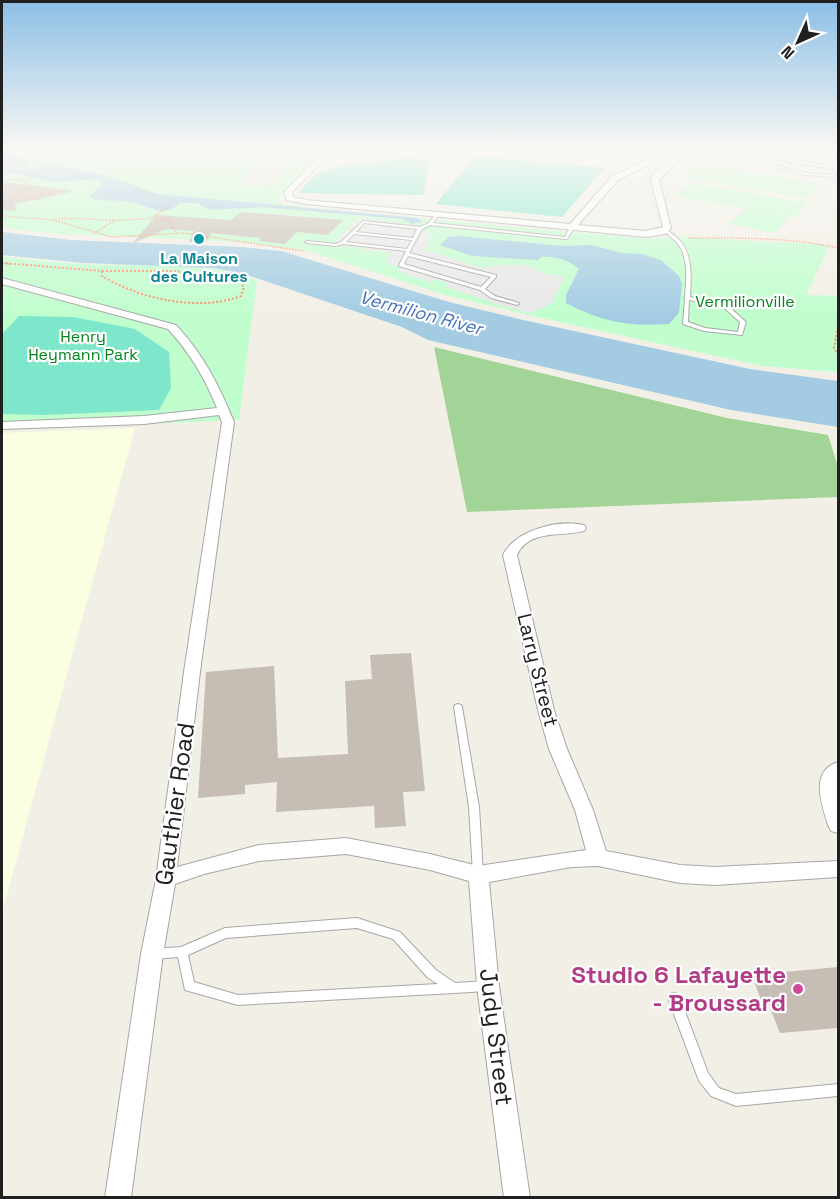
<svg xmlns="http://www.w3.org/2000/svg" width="840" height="1199" viewBox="0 0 840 1199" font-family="'Space Grotesk',sans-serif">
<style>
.education{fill:#fbffe1}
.forest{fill:#a2d497}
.park{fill:#c0fecd}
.pitch{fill:#7ee7cb}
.parking{fill:#e8e8e8}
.water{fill:#a3cce3}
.building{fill:#c6beb5}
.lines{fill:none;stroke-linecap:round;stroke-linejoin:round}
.service-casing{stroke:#a7a7a7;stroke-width:2}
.minor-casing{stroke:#a7a7a7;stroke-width:2}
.path-far1{stroke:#ff8b69;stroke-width:1.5;stroke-dasharray:1.5 1.5;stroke-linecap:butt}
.path{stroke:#ff8b69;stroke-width:2;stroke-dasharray:2 2;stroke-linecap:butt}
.service{fill:#fff;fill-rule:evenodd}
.minor{fill:#fff;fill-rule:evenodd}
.culture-dot{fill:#0f9aa8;stroke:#fff;stroke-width:2}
.hotel-dot{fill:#d1479c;stroke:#fff;stroke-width:2}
.labels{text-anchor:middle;stroke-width:4.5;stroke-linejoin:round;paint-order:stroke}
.far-culture-label{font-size:16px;font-weight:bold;fill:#0d838f;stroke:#fff}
.far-park-label{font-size:16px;fill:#03851d;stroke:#fff}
.far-water-label{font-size:18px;font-style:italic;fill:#4370b9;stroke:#fff}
.street-label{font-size:20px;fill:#202020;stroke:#fff}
.near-street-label{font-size:24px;fill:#202020;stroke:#fff}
.near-hotel-label{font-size:24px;font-weight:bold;fill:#b23c85;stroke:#fff;text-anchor:end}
</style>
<rect width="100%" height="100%" fill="#f2efe6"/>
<polygon class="education" points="135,428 71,659 2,913 2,433"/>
<polygon class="forest" points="434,347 727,418 828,435 838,467 838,497 467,512"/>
<g class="park">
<polygon points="2,147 320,147 318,158 277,200 285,204 347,214 418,218 647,239 684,237 830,245 806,295 838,296 838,372 762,366 551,320 449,296 305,250 242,242 61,234 2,228"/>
<polygon points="698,164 818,184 806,198 682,177"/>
<polygon points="690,183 807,203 795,217 675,196"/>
<polygon points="745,209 789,217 775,233 730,224"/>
<path d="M2 257C29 259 56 263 84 264 141 267 202 260 257 280L239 420 2 430Z"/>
</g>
<g class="pitch">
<polygon points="475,156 605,168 562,217 436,204"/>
<polygon points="406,158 430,159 423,195 298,193 316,174 347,165"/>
<polygon points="19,316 73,317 135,329 169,352 171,388 159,410 44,415 2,414 2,334"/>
</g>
<g class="parking">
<polygon points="410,147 493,147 497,152 424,157 417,156"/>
<polygon points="681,159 689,160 668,177 662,176 662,182 668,183 673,203 663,203 666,217 657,217 647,193 645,177 649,171 661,172"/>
<polygon points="261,161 287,164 272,184 246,188 242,177"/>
<polygon points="360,218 420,226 431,236 425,250 483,268 496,265 526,265 546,274 564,276 564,279 552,303 541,309 531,313 499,305 445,287 450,284 436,279 430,282 397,271 402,268 386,263 392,253 364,250 361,247 329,247"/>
</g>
<g class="water">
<path d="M2 149 11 151 10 156 29 159 28 163 14 169H37L39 164 56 165 104 175 158 194 418 218 423 222 412 224 403 219 261 207 210 210 197 203H179C166 220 144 204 131 202 116 199 103 203 89 197L103 183 99 180C82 179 66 182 50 181 30 179 24 172 2 174Z"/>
<polygon points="2,232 71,240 241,247 281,251 449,302 523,320 750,369 838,381 838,427 731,410 428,340 402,327 241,273 213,268 84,263 2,255"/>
<path d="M458 236 564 246 591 245 622 253 641 254 661 260 679 276 682 284 679 313 669 324C629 327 602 322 566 303V295L579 269C568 260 555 256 541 257L538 260 472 256 440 245 448 237Z"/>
</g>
<g class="building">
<polygon points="2,182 71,190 71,192 15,204 16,211 2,209"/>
<polygon points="241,212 343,220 328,235 297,232 285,244 259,241 262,238 211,233 206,242 189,242 194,231 167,229 133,243 156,215 231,220"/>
<polygon points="411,653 425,791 403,792 406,826 375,828 374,806 276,812 277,782 245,785 245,794 198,798 206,672 274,666 278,758 348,754 345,681 372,679 370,655"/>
<polygon points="838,967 838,1028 780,1033 768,1003 762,1003 752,975"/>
</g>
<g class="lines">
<defs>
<g id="service">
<path d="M713 147H723L828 166C833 170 833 175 838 178V180L832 177 806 175 776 167 778 166 806 173 831 175 829 170 826 168 727 150 722 155 688 150 690 149 721 153 724 150Z"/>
<polygon points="756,147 771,147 811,152 812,147 816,147 815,152 838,155 838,157"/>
<path d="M436 213 439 214 433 223 565 237 571 226 574 227 568 238 566 239 430 225 422 229 409 253 496 275V277L485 289 495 296 519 303V304L517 305 491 298 480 290 399 266V265L406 251 343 244 336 246 307 243 305 242 307 241 336 244 341 242 363 221 420 227 429 223ZM364 223 417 229 413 238 356 232ZM354 234 412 240 407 249 346 242ZM408 256 491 277 481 287 404 264Z"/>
<path d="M664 229H666C671 233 677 237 681 242 693 257 691 279 690 297L727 305 746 322 742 335 704 331 683 324 685 299 684 298 685 297C686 280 689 258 678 244 674 239 668 235 664 231ZM689 300 723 307 740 322 738 332 705 328 688 322Z"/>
<polygon points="458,704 461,705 462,707 479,807 483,874 482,877 478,878 474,877 473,874 469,807 454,707 455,705"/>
<path d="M357 918 400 932 436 970 455 983 486 981 490 982 491 986 490 990 486 991 454 993 238 1005 185 990 178 957 153 959 149 957 148 954 149 951 153 949 181 947 225 928ZM357 928 393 939 428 978 438 984 238 995 194 982 188 955 226 938Z"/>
<polygon points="674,993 678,994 680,998 708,1073 719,1088 736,1094 838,1084 838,1096 736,1106 711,1096 699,1081 668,998 670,994"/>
</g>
<g id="minor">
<polygon points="321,147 327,147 328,156 292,192 293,197 306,200 570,224 613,175 656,157 657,153 653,147 660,147 664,153 661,159 619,179 578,225 646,231 663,227 651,180 654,173 676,155 682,156 659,180 671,228 665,234 646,237 306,204 287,200 284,192 320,156"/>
<path d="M2 278 176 325C203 354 219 385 234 422L200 672 177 867 259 845 346 838 430 854 478 866 586 850 575 810 549 749 538 710 503 555C515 530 558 519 584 525L586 528 584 531C561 537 529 529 517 555L554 710 567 749 593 810 606 851 680 865 715 867 838 861V877L715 885 680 883 598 866 571 867 489 882 499 986 530 1198H504L477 986 469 881 430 870 346 854 259 861 204 874 175 884 163 954 131 1198H105L141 954 156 879 184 672 222 422 219 415 144 424 2 429V422L144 416 217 408C205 378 190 353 168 329L2 284Z"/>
<path d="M838 762V833L831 831 828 825C822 805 809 771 838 762Z"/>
</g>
</defs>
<use href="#service" class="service-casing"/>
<use href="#minor" class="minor-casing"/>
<g class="path-far1">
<polyline points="2,181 18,179 32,187 2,204"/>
<polyline points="31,191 49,193 59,191"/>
<polyline points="17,197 41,200"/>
<polyline points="2,216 53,220 112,237 184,233 303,251"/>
<polyline points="153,217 170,205"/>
<path d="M55 219C79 217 102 221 125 220 143 219 154 217 172 221L170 223 177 234"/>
<polyline points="94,233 114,221"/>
<path d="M688 238C737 238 790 237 838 248"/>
<polyline points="2,263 11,264"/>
</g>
<g class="path">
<polyline points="2,263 102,271"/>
<path d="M102 271H173L239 279 244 287 241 296C199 312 140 299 102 276Z"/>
<polyline points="838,327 834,348 838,355"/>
</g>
<use href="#service" class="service"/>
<use href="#minor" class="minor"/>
</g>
<linearGradient id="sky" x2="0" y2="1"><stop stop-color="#8cbee6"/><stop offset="0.47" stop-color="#f9f8f4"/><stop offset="1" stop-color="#f9f8f4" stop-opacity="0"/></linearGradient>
<rect width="840" height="315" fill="url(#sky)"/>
<circle class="culture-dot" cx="199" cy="239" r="6"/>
<circle class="hotel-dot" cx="798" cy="989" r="6"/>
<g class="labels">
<g class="far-culture-label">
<text x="199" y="264">La Maison<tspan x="199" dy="18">des Cultures</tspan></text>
</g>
<g class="far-park-label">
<text x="745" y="307">Vermilionville</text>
<text x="83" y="342">Henry<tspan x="83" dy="18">Heymann Park</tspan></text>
</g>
<g class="far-water-label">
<text transform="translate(421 313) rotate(15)" y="6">Vermilion River</text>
</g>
<g class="street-label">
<text transform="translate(538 670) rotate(76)" y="7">Larry Street</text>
</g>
<g class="near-street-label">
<text transform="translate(175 804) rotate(-82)" y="8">Gauthier Road</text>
<text transform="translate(496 1037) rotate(83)" y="8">Judy Street</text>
</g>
<g class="near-hotel-label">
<text x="786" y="983">Studio 6 Lafayette<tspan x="786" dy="28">- Broussard</tspan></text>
</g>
</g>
<rect width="840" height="1199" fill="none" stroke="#202020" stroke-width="6"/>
<g transform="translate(798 42) rotate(225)" stroke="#ffffff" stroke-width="4.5" paint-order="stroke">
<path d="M0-4.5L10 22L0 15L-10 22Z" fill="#202020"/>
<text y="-9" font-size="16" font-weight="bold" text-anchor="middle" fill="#202020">N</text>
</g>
</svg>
